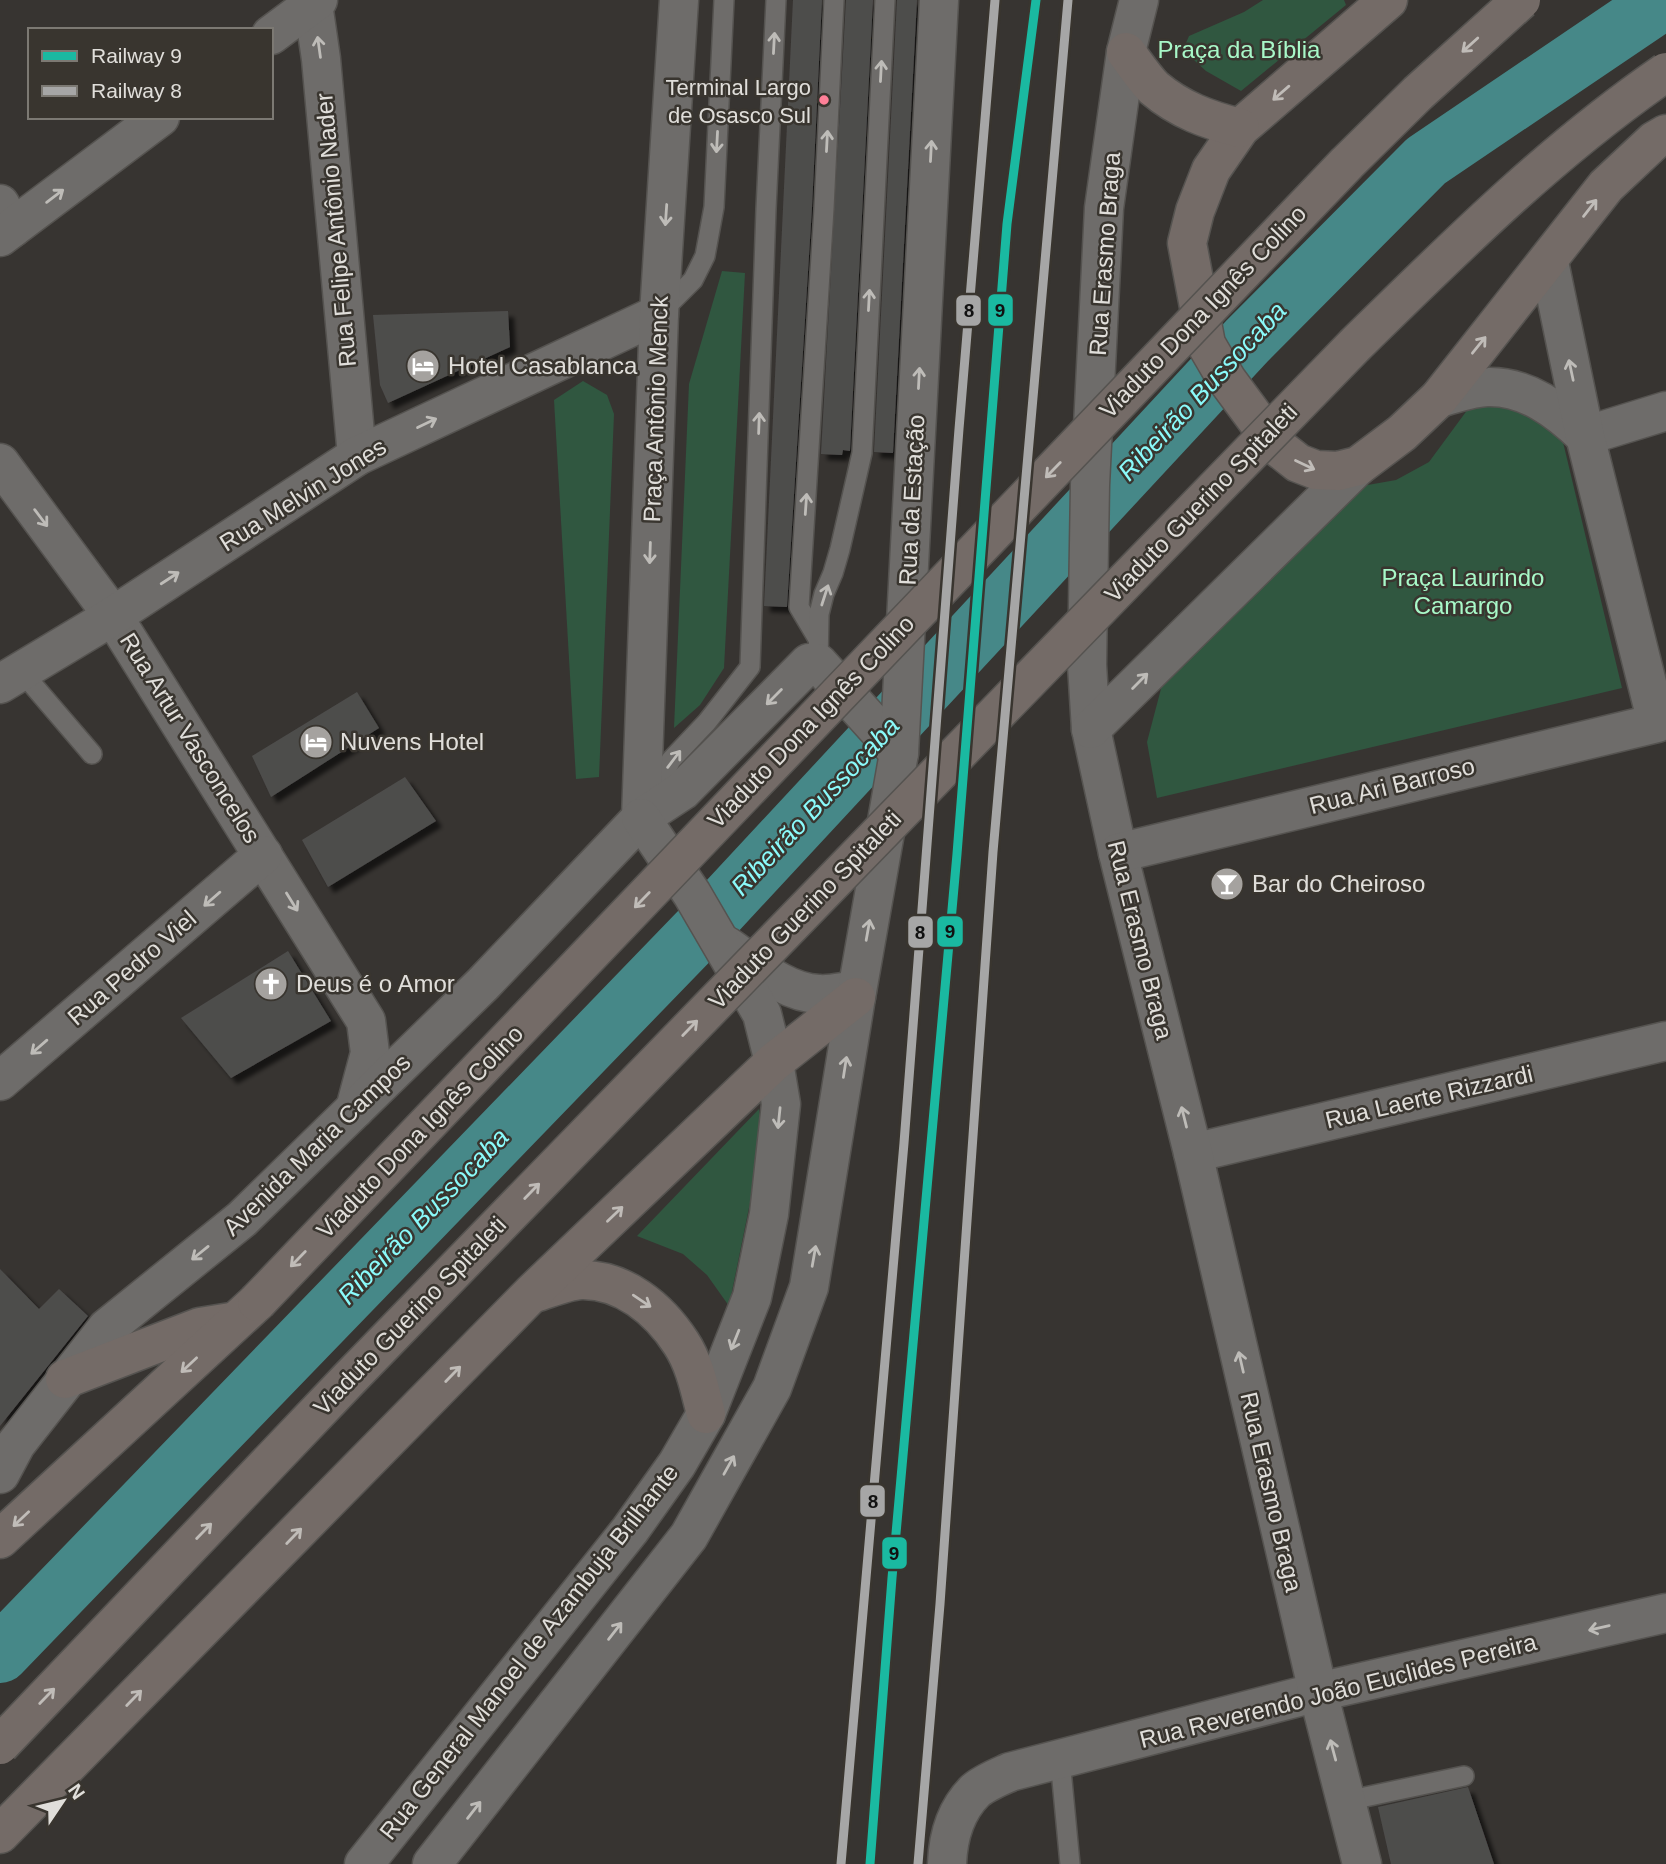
<svg xmlns="http://www.w3.org/2000/svg" width="1666" height="1864" viewBox="0 0 1666 1864" font-family="Helvetica,sans-serif">
<style>
.green{fill:#305740}
.lines{fill:none;stroke-linecap:round;stroke-linejoin:round}
.river{stroke:#468888;stroke-width:58}
.building{fill:#4e4d4c;filter:url(#shadow)}
.lane-casing{stroke:#555350;stroke-width:22}
.street-casing{stroke:#555350;stroke-width:41}
.secondary-casing{stroke:#555350;stroke-width:41}
.primary-casing{stroke:#555350;stroke-width:41}
.lane{stroke:#6e6c6a;stroke-width:19}
.street{stroke:#6e6c6a;stroke-width:38}
.secondary{stroke:#6e6c6a;stroke-width:38}
.primary{stroke:#746b67;stroke-width:38}
.primary-bridge-casing{stroke:#555350;stroke-width:41;stroke-linecap:butt}
.primary-bridge{stroke:#746b67;stroke-width:38}
.rail-1-casing{stroke:#39352f;stroke-width:14}
.rail-2-casing{stroke:#39352f;stroke-width:14}
.rail-1{stroke:#1ab9a1;stroke-width:9}
.rail-2{stroke:#a6a6a6;stroke-width:9}
.oneway{stroke:#bebcb8}
.oneway2{stroke:#c0bcb8}
.bus-dot{fill:#ff8098;stroke:#39352f;stroke-width:2.5}
.labels{text-anchor:middle;stroke-width:5;stroke-linejoin:round;paint-order:stroke}
.bus-label{font-size:22px;fill:#e0deda;stroke:#39352f;text-anchor:end}
.park-label{font-size:24px;fill:#a8f8c8;stroke:#39352f}
.street-label{font-size:24px;fill:#e0deda;stroke:#39352f}
.poi-label{font-size:24px;fill:#e0deda;stroke:#39352f;text-anchor:start}
.water-label{font-size:26px;font-style:italic;fill:#8afafa;stroke:#39352f}
.line-badge{stroke:#39352f;stroke-width:2.5}
.pale-badge-label{font-size:19px;text-anchor:middle;font-weight:bold;fill:#111}
</style>
<defs>
<filter id="shadow"><feDropShadow dx="6" dy="6" stdDeviation="2" flood-color="#0009"/></filter>
</defs>
<rect width="100%" height="100%" fill="#373431"/>
<g class="green">
<polygon points="1263,0 1344,0 1346,5 1241,91 1206,71 1183,50 1189,36 1244,12"/>
<polygon points="722,271 745,273 724,668 700,705 674,728 689,384"/>
<polygon points="583,381 607,395 614,414 599,777 576,779 554,400"/>
<polygon points="1509,402 1562,438 1622,688 1157,798 1147,742 1167,666 1362,486 1396,480 1429,462 1468,409"/>
<polygon points="759,1109 763,1139 729,1306 707,1275 683,1254 637,1236"/>
</g>
<g class="lines">
<polyline class="river" points="0,1654 702,928 1247,341 1426,161 1664,0"/>
</g>
<g class="building">
<polygon points="793,0 822,0 812,208 787,607 764,606"/>
<polygon points="846,0 873,0 850,451 843,450 842,455 821,454"/>
<polygon points="897,0 917,0 893,453 874,452"/>
<polygon points="508,311 510,347 388,403 380,385 373,315"/>
<polygon points="357,692 379,728 271,797 252,756"/>
<polygon points="405,777 436,821 328,887 302,840"/>
<polygon points="288,951 331,1021 231,1078 181,1018"/>
<polygon points="0,1269 39,1309 59,1289 88,1316 0,1426"/>
<polygon points="1468,1787 1494,1864 1391,1864 1378,1807"/>
</g>
<g class="lines">
<defs>
<g id="lane">
<polyline points="662,311 693,280 705,256 714,207 724,0"/>
<polyline points="818,639 799,607 824,209 834,0"/>
<polyline points="818,663 819,614 824,594 833,573 840,549 862,453 885,0"/>
<polyline points="21,671 92,754"/>
<polyline points="650,800 671,760 707,722 750,667 766,209 776,0"/>
<polyline points="1060,1759 1070,1864"/>
<polyline points="1346,1801 1464,1776"/>
</g>
<g id="street">
<polyline points="313,4 321,59 357,456"/>
<polyline points="0,204 12,228"/>
<polyline points="1585,436 1666,411"/>
<polyline points="1193,1153 1666,1041"/>
<path d="M947 1864C948 1837 955 1811 975 1791 984 1783 999 1777 1010 1772L1318 1692 1666 1613"/>
</g>
<g id="secondary">
<polyline points="1139,0 1126,52 1104,208 1090,485 1087,665 1091,729 1118,853 1193,1153 1318,1692 1362,1864"/>
<polyline points="271,35 318,0"/>
<polyline points="0,237 160,117"/>
<path d="M1439 398C1455 394 1473 387 1488 387 1527 386 1559 411 1585 436"/>
<polyline points="0,463 113,616 366,1021 370,1053 355,1109"/>
<polyline points="0,684 113,616 357,456 659,314"/>
<polyline points="1091,729 1358,466"/>
<polyline points="641,818 659,314 679,0"/>
<polyline points="1118,853 1657,723 1585,436 1549,262"/>
<path d="M727 946C754 964 784 993 819 994 831 995 845 991 857 990"/>
<polyline points="0,1081 263,855"/>
<polyline points="0,1474 16,1444 107,1328 242,1219 483,984 641,818 682,791 809,663 818,663 899,753"/>
<polyline points="364,1864 630,1530 677,1464 706,1414 752,1297 769,1214 781,1104 774,1062 762,1014 692,894 641,818"/>
<polyline points="432,1864 689,1536 772,1388 809,1287 856,997 899,753 939,0"/>
</g>
<g id="primary">
<polyline points="1388,0 1240,128 1211,170 1195,211 1187,243 1206,344 1227,380 1275,445 1298,463 1316,470 1338,471 1358,466 1402,433 1439,398 1606,186 1654,141 1666,134"/>
<path d="M1126 52C1135 64 1144 78 1154 88 1180 110 1208 120 1240 128"/>
<path d="M534 1293C548 1289 566 1281 581 1280 623 1279 659 1309 681 1343 695 1364 700 1391 706 1414"/>
<polyline points="65,1379 200,1327 231,1322"/>
<polyline points="0,1539 257,1302"/>
<polyline points="0,1834 532,1293 774,1062 856,997"/>
</g>
</defs>
<use href="#lane" class="lane-casing"/>
<use href="#street" class="street-casing"/>
<use href="#secondary" class="secondary-casing"/>
<use href="#primary" class="primary-casing"/>
<use href="#lane" class="lane"/>
<use href="#street" class="street"/>
<use href="#secondary" class="secondary"/>
<use href="#primary" class="primary"/>
<defs>
<g id="primary-bridge">
<polyline points="257,1302 1347,163 1418,93 1521,0"/>
<path d="M0 1745 349 1379 1354 346C1453 249 1551 151 1666 72"/>
</g>
</defs>
<use href="#primary-bridge" class="primary-bridge-casing"/>
<use href="#primary-bridge" class="primary-bridge"/>
<defs>
<polyline id="rail-1" points="870,1864 892,1578 957,854 1007,224 1036,0"/>
<g id="rail-2">
<polyline points="841,1864 904,1143 959,429 995,0"/>
<polyline points="918,1864 940,1604 993,852 1068,0"/>
</g>
</defs>
<use href="#rail-1" class="rail-1-casing"/>
<use href="#rail-2" class="rail-2-casing"/>
<use href="#rail-1" class="rail-1"/>
<use href="#rail-2" class="rail-2"/>
</g>
<defs><path id="oneway-shaft" d="M-6 0H5M1.5-3L5.5 0L1.5 3" fill="none" stroke-width="1.6" stroke-linecap="round" stroke-linejoin="round" transform="scale(1.75)"/></defs>
<g class="oneway">
<use href="#oneway-shaft" transform="translate(774 43) rotate(-87)"/>
<use href="#oneway-shaft" transform="translate(319 47) rotate(-98)"/>
<use href="#oneway-shaft" transform="translate(881 71) rotate(-87)"/>
<use href="#oneway-shaft" transform="translate(827 141) rotate(-87)"/>
<use href="#oneway-shaft" transform="translate(717 142) rotate(93)"/>
<use href="#oneway-shaft" transform="translate(931 151) rotate(-87)"/>
<use href="#oneway-shaft" transform="translate(55 196) rotate(-37)"/>
<use href="#oneway-shaft" transform="translate(666 215) rotate(94)"/>
<use href="#oneway-shaft" transform="translate(869 300) rotate(-87)"/>
<use href="#oneway-shaft" transform="translate(1571 370) rotate(-102)"/>
<use href="#oneway-shaft" transform="translate(919 378) rotate(-87)"/>
<use href="#oneway-shaft" transform="translate(427 423) rotate(-26)"/>
<use href="#oneway-shaft" transform="translate(759 423) rotate(-88)"/>
<use href="#oneway-shaft" transform="translate(806 504) rotate(-86)"/>
<use href="#oneway-shaft" transform="translate(41 518) rotate(53)"/>
<use href="#oneway-shaft" transform="translate(650 553) rotate(92)"/>
<use href="#oneway-shaft" transform="translate(170 578) rotate(-33)"/>
<use href="#oneway-shaft" transform="translate(825 595) rotate(-72)"/>
<use href="#oneway-shaft" transform="translate(1140 681) rotate(-45)"/>
<use href="#oneway-shaft" transform="translate(774 697) rotate(135)"/>
<use href="#oneway-shaft" transform="translate(674 759) rotate(-53)"/>
<use href="#oneway-shaft" transform="translate(212 899) rotate(139)"/>
<use href="#oneway-shaft" transform="translate(292 902) rotate(58)"/>
<use href="#oneway-shaft" transform="translate(868 930) rotate(-80)"/>
<use href="#oneway-shaft" transform="translate(39 1047) rotate(139)"/>
<use href="#oneway-shaft" transform="translate(845 1067) rotate(-81)"/>
<use href="#oneway-shaft" transform="translate(1184 1117) rotate(-104)"/>
<use href="#oneway-shaft" transform="translate(779 1118) rotate(96)"/>
<use href="#oneway-shaft" transform="translate(200 1253) rotate(141)"/>
<use href="#oneway-shaft" transform="translate(814 1256) rotate(-80)"/>
<use href="#oneway-shaft" transform="translate(735 1340) rotate(112)"/>
<use href="#oneway-shaft" transform="translate(1241 1362) rotate(-103)"/>
<use href="#oneway-shaft" transform="translate(729 1465) rotate(-61)"/>
<use href="#oneway-shaft" transform="translate(1599 1628) rotate(167)"/>
<use href="#oneway-shaft" transform="translate(615 1631) rotate(-52)"/>
<use href="#oneway-shaft" transform="translate(1333 1750) rotate(-105)"/>
<use href="#oneway-shaft" transform="translate(474 1810) rotate(-52)"/>
</g>
<g class="oneway2">
<use href="#oneway-shaft" transform="translate(1470 45) rotate(138)"/>
<use href="#oneway-shaft" transform="translate(1281 93) rotate(139)"/>
<use href="#oneway-shaft" transform="translate(1590 208) rotate(-52)"/>
<use href="#oneway-shaft" transform="translate(1479 345) rotate(-51)"/>
<use href="#oneway-shaft" transform="translate(1305 465) rotate(25)"/>
<use href="#oneway-shaft" transform="translate(1053 470) rotate(134)"/>
<use href="#oneway-shaft" transform="translate(642 900) rotate(134)"/>
<use href="#oneway-shaft" transform="translate(690 1028) rotate(-46)"/>
<use href="#oneway-shaft" transform="translate(532 1191) rotate(-46)"/>
<use href="#oneway-shaft" transform="translate(615 1214) rotate(-44)"/>
<use href="#oneway-shaft" transform="translate(298 1259) rotate(134)"/>
<use href="#oneway-shaft" transform="translate(642 1301) rotate(34)"/>
<use href="#oneway-shaft" transform="translate(189 1365) rotate(137)"/>
<use href="#oneway-shaft" transform="translate(453 1374) rotate(-46)"/>
<use href="#oneway-shaft" transform="translate(21 1519) rotate(137)"/>
<use href="#oneway-shaft" transform="translate(204 1531) rotate(-46)"/>
<use href="#oneway-shaft" transform="translate(294 1536) rotate(-46)"/>
<use href="#oneway-shaft" transform="translate(47 1696) rotate(-46)"/>
<use href="#oneway-shaft" transform="translate(134 1698) rotate(-46)"/>
</g>
<defs>
<symbol id="hotel-disc" viewBox="-11 -11 22 22"><circle r="9.5" fill="#a5a29f" stroke="#39352f"/><path d="M-6-4.5h1.5V1H6V5H4.5V3h-9V5H-6ZM-4 0a1.8 1.8 0 1 1 3.6 0ZM.5 0V-2.5h3Q6-2.5 6 0Z" fill="#fff"/></symbol>
<symbol id="bar-disc" viewBox="-11 -11 22 22"><circle r="9.5" fill="#a5a29f" stroke="#39352f"/><path d="M-6-5H6L.8 .8V4.5H3.5V6h-7V4.5H-.8V.8Z" fill="#fff"/></symbol>
<symbol id="church-disc" viewBox="-11 -11 22 22"><circle r="9.5" fill="#a5a29f" stroke="#39352f"/><path d="M-1.2-6h2.4v3.5h3.3v2.4h-3.3V6h-2.4V-.1h-3.3v-2.4h3.3Z" fill="#fff"/></symbol>
</defs>
<g fill-rule="evenodd">
<use href="#hotel-disc" x="404" y="347" width="38" height="38"/>
<use href="#hotel-disc" x="297" y="723" width="38" height="38"/>
<use href="#bar-disc" x="1208" y="865" width="38" height="38"/>
<use href="#church-disc" x="252" y="965" width="38" height="38"/>
</g>
<circle class="bus-dot" cx="824" cy="100" r="6"/>
<g class="labels">
<g class="bus-label">
<text x="811" y="95">Terminal Largo<tspan x="811" dy="28">de Osasco Sul</tspan></text>
</g>
<g class="park-label">
<text x="1239" y="58">Praça da Bíblia</text>
<text x="1463" y="586">Praça Laurindo<tspan x="1463" dy="28">Camargo</tspan></text>
</g>
<g class="street-label">
<text transform="translate(336 230) rotate(-95)" y="8">Rua Felipe Antônio Nader</text>
<text transform="translate(1105 254) rotate(-86)" y="8">Rua Erasmo Braga</text>
<text transform="translate(1203 312) rotate(-46)" y="8">Viaduto Dona Ignês Colino</text>
<text transform="translate(656 409) rotate(-88)" y="8">Praça Antônio Menck</text>
<text transform="translate(303 495) rotate(-32)" y="8">Rua Melvin Jones</text>
<text transform="translate(912 500) rotate(-87)" y="8">Rua da Estação</text>
<text transform="translate(1201 503) rotate(-46)" y="8">Viaduto Guerino Spitaleti</text>
<text transform="translate(811 722) rotate(-46)" y="8">Viaduto Dona Ignês Colino</text>
<text transform="translate(190 738) rotate(58)" y="8">Rua Artur Vasconcelos</text>
<text transform="translate(1392 786) rotate(-14)" y="8">Rua Ari Barroso</text>
<text transform="translate(805 910) rotate(-46)" y="8">Viaduto Guerino Spitaleti</text>
<text transform="translate(1140 940) rotate(76)" y="8">Rua Erasmo Braga</text>
<text transform="translate(132 968) rotate(-41)" y="8">Rua Pedro Viel</text>
<text transform="translate(1429 1097) rotate(-13)" y="8">Rua Laerte Rizzardi</text>
<text transform="translate(420 1132) rotate(-46)" y="8">Viaduto Dona Ignês Colino</text>
<text transform="translate(317 1145) rotate(-44)" y="8">Avenida Maria Campos</text>
<text transform="translate(410 1316) rotate(-46)" y="8">Viaduto Guerino Spitaleti</text>
<text transform="translate(1271 1492) rotate(77)" y="8">Rua Erasmo Braga</text>
<text transform="translate(529 1652) rotate(-52)" y="8">Rua General Manoel de Azambuja Brilhante</text>
<text transform="translate(1338 1691) rotate(-14)" y="8">Rua Reverendo João Euclides Pereira</text>
</g>
<g class="poi-label">
<text x="448" y="374">Hotel Casablanca</text>
<text x="340" y="750">Nuvens Hotel</text>
<text x="1252" y="892">Bar do Cheiroso</text>
<text x="296" y="992">Deus é o Amor</text>
</g>
<g class="water-label">
<text transform="translate(1202 391) rotate(-47)" y="9">Ribeirão Bussocaba</text>
<text transform="translate(815 806) rotate(-47)" y="9">Ribeirão Bussocaba</text>
<text transform="translate(423 1216) rotate(-46)" y="9">Ribeirão Bussocaba</text>
</g>
</g>
<g class="line-badge">
<rect x="987" y="293" width="27" height="34" rx="7" fill="#1ab9a1"/>
<rect x="955" y="294" width="27" height="33" rx="7" fill="#a6a6a6"/>
<rect x="936" y="915" width="28" height="33" rx="7" fill="#1ab9a1"/>
<rect x="907" y="915" width="27" height="34" rx="7" fill="#a6a6a6"/>
<rect x="859" y="1484" width="27" height="34" rx="7" fill="#a6a6a6"/>
<rect x="881" y="1536" width="27" height="34" rx="7" fill="#1ab9a1"/>
</g>
<g class="pale-badge-label">
<text x="1000" y="317">9</text>
<text x="969" y="317">8</text>
<text x="950" y="938">9</text>
<text x="920" y="939">8</text>
<text x="873" y="1508">8</text>
<text x="894" y="1560">9</text>
</g>
<rect x="28" y="28" width="245" height="91" fill="#39352f" stroke="#7c7973" stroke-width="2"/>
<rect x="42" y="51" width="35" height="10" fill="#1ab9a1" stroke="#7c7973" stroke-width="2"/>
<text x="91" y="63" font-size="21" fill="#e0deda">Railway 9</text>
<rect x="42" y="86" width="35" height="10" fill="#a6a6a6" stroke="#7c7973" stroke-width="2"/>
<text x="91" y="98" font-size="21" fill="#e0deda">Railway 8</text>
<g transform="translate(63 1801) rotate(55)" stroke="#39352f" stroke-width="5" paint-order="stroke">
<path d="M0-5L12 26L0 18L-12 26Z" fill="#e0deda"/>
<text y="-10" font-size="19" font-weight="bold" text-anchor="middle" fill="#e0deda">N</text>
</g>
</svg>
